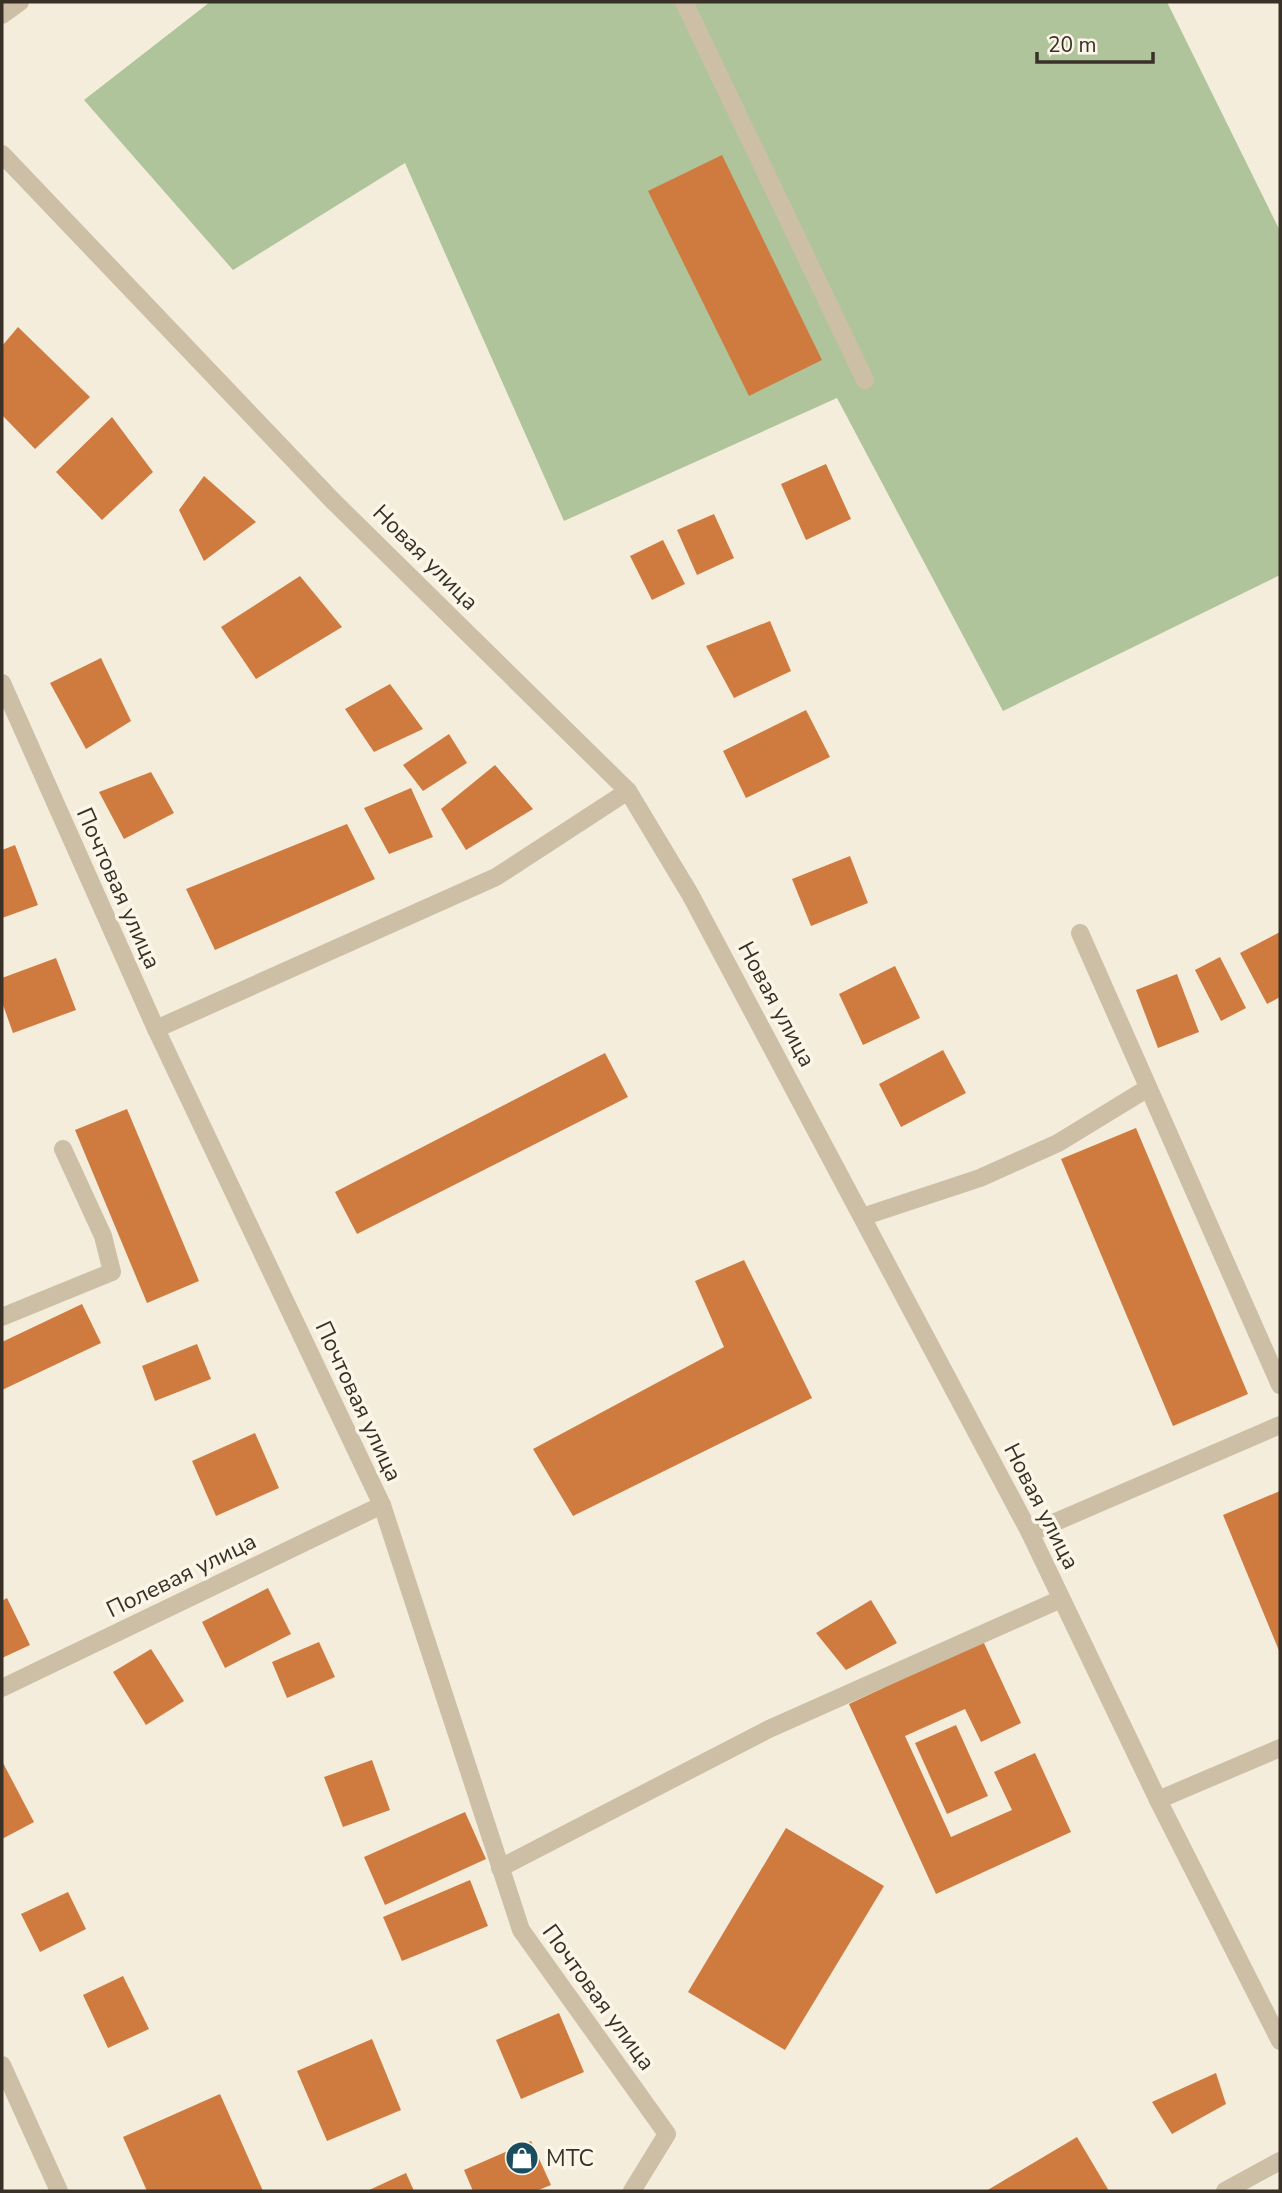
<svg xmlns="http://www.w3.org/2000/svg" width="1282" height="2193" viewBox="0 0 1282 2193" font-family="'Nunito Sans',sans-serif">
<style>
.green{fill:#afc49a}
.building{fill:#cf7b3f}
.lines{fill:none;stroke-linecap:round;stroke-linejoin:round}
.service{stroke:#cdbfa6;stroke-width:18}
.minor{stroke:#cdbfa6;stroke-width:18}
.tertiary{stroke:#cdbfa6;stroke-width:18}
.labels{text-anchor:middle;stroke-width:7;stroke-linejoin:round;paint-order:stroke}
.street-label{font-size:23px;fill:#393028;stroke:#fbf6e8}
.poi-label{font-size:23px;fill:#393028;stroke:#fbf6e8;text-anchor:start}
</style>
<rect width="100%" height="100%" fill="#f4eddc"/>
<polygon class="green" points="210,2 1167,2 1280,231 1280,575 1003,711 837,398 564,521 405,163 233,270 84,100"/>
<g class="building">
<polygon points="722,155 822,360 749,396 648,191"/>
<polygon points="18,327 90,397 35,449 2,415 2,346"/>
<polygon points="112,417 153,472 102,520 56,472"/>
<polygon points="826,464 851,519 806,540 781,484"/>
<polygon points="204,476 256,522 204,561 179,510"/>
<polygon points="714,514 734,558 697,575 677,530"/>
<polygon points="663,540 685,584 652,600 630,556"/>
<polygon points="300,576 342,627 256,679 221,627"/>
<polygon points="770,621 791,671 734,698 706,646"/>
<polygon points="101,658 131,721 86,749 50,683"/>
<polygon points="390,684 423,729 374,752 345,709"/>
<polygon points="806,710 830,757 746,798 723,751"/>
<polygon points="449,734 467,763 423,791 403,765"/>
<polygon points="495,765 533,809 466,850 441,809"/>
<polygon points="151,772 174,813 124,839 99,792"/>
<polygon points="411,788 433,837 389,854 364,808"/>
<polygon points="347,824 375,879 215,950 186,889"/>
<polygon points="15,845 38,905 2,918 2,850"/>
<polygon points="850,856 868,903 811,926 792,879"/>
<polygon points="1280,932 1280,997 1267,1004 1240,953"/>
<polygon points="1220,957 1246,1008 1221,1021 1195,970"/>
<polygon points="56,958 76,1010 13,1033 2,1002 2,978"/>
<polygon points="895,966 920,1018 863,1045 839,994"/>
<polygon points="1177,974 1199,1032 1158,1048 1136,990"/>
<polygon points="943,1050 966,1093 901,1127 879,1084"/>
<polygon points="605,1053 628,1097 357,1234 335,1192"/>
<polygon points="127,1109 199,1281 147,1303 75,1130"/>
<polygon points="1136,1128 1248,1394 1173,1426 1061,1159"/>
<polygon points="744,1260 812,1398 573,1516 533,1449 724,1347 695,1281"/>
<polygon points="82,1304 101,1343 2,1390 2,1342"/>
<polygon points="197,1344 211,1379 155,1401 142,1366"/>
<polygon points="255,1433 279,1488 216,1516 192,1461"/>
<polygon points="1280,1491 1280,1653 1223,1515"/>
<polygon points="268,1588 291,1634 225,1668 202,1622"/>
<polygon points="7,1598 30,1645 2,1658 2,1601"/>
<polygon points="871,1600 897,1643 846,1670 816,1633"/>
<polygon points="983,1641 1021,1723 981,1742 965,1709 905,1736 951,1837 1012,1810 994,1772 1035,1753 1071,1832 936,1894 849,1704"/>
<polygon points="319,1642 335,1677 287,1698 272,1662"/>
<polygon points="151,1649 184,1701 146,1725 113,1672"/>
<polygon points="956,1725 988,1796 947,1814 915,1743"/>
<polygon points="372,1760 390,1810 343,1827 324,1777"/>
<polygon points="2,1761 34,1822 2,1839"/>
<polygon points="465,1812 486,1859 385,1905 364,1857"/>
<polygon points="786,1828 884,1886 785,2050 688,1992"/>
<polygon points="470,1880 488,1926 402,1961 383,1917"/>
<polygon points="68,1892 86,1929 40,1952 21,1914"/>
<polygon points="123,1976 149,2029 108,2048 83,1995"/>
<polygon points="559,2013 584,2072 521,2099 496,2040"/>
<polygon points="372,2039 401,2110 327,2141 297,2071"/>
<polygon points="1216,2073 1226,2104 1172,2134 1152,2102"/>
<polygon points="220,2094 263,2191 147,2191 123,2137"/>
<polygon points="1077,2137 1109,2191 986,2191"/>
<polygon points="531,2141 551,2185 536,2191 473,2191 464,2170"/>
<polygon points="406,2173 414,2191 367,2191"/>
</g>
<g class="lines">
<g class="service">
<polyline points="684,2 865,380"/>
<polyline points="1080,933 1280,1385"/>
<polyline points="862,1217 980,1178 1058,1143 1148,1088"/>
<polyline points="2,1317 112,1272 103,1236 63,1149"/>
<polyline points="1030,1533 1280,1425"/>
<polyline points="1158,1800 1280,1748"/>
<polyline points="500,1868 769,1729 1061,1599"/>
</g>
<g class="minor">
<polyline points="2,154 333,501 628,791 690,894 1030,1533 1158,1800 1280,2041"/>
<polyline points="2,683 156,1029 382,1505 521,1930 667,2134 632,2191"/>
<polyline points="156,1029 496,877 628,791"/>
<polyline points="2,1688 382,1505"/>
<polyline points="2,2065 59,2191"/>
</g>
<g class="tertiary">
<polyline points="2,15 20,2"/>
<polyline points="1225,2191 1280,2161"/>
</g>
</g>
<defs>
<symbol id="shop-disc" viewBox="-11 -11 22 22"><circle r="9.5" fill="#1a4d5e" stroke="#fbf6e8"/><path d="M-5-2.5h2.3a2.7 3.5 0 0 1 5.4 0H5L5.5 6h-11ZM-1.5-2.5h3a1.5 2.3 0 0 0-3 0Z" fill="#fff"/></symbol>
</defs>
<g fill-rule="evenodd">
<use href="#shop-disc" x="503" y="2139" width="38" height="38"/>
</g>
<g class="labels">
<g class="street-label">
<text transform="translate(426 557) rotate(45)" y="8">Новая улица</text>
<text transform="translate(119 888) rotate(66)" y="8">Почтовая улица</text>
<text transform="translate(777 1004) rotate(62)" y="8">Новая улица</text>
<text transform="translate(359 1401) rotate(65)" y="8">Почтовая улица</text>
<text transform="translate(1042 1506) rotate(63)" y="8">Новая улица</text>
<text transform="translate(181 1575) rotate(-26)" y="8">Полевая улица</text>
<text transform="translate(599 1997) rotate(54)" y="8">Почтовая улица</text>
</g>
<g class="poi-label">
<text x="546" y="2166">МТС</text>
</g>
</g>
<rect width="1282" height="2193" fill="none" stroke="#393028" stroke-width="7"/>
<path d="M1037 52v10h116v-10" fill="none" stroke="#393028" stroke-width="3.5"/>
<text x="1048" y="52" font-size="21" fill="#393028" stroke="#fbf6e8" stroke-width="5" paint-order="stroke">20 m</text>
</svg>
